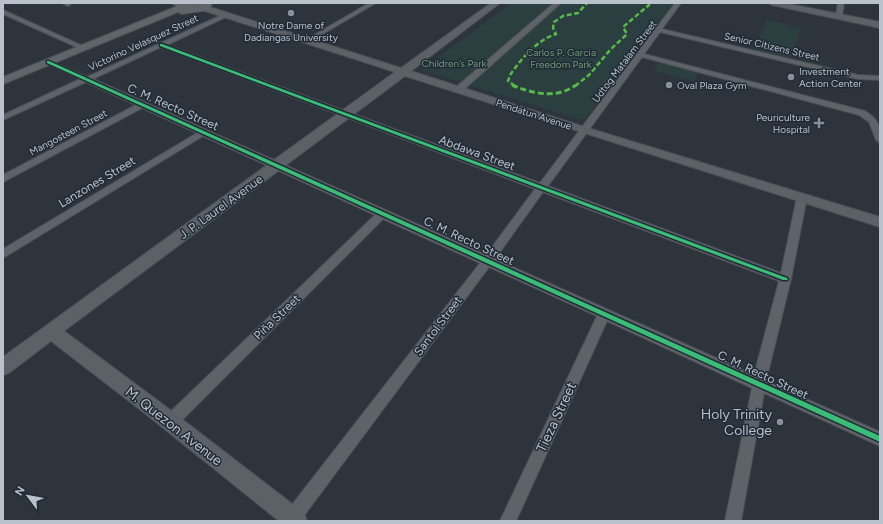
<svg xmlns="http://www.w3.org/2000/svg" width="883" height="524" viewBox="0 0 883 524" font-family="Figtree,sans-serif">
<style>
.green{fill:#2b3f41}
.lines{fill:none;stroke-linecap:round;stroke-linejoin:round}
.street-casing{stroke:#4c5056;stroke-width:2}
.secondary-casing{stroke:#4c5056;stroke-width:2}
.primary-casing{stroke:#4b5158;stroke-width:2}
.street{fill:#5e6269;fill-rule:evenodd}
.secondary{fill:#5c6167;fill-rule:evenodd}
.primary{fill:#60656a;fill-rule:evenodd}
.quiet-far1{stroke:#58b947;stroke-width:2.5;stroke-dasharray:5 2.5;stroke-linecap:butt}
.quiet{stroke:#58b947;stroke-width:3;stroke-dasharray:6 3;stroke-linecap:butt}
.cycleway-casing{stroke:#202b36;stroke-width:3}
.cycleway{fill:#3abd76;fill-rule:evenodd}
.poi-dot{fill:#889099;stroke:#202b36;stroke-width:1.5}
.labels{text-anchor:middle;stroke-width:3;stroke-linejoin:round;paint-order:stroke}
.far-poi-label{font-size:10px;fill:#b9c1cb;stroke:#202b36;text-anchor:start}
.far-street-label{font-size:10px;fill:#b9c1cb;stroke:#202b36}
.far-park-label{font-size:10px;fill:#719b77;stroke:#202b36}
.street-label{font-size:12px;fill:#b9c1cb;stroke:#202b36}
.near-poi-label{font-size:14px;fill:#b9c1cb;stroke:#202b36;text-anchor:end}
.near-street-label{font-size:14px;fill:#b9c1cb;stroke:#202b36}
</style>
<rect width="100%" height="100%" fill="#2e343b"/>
<g class="green">
<polygon points="511,3 674,3 585,119 581,120 422,70"/>
<polygon points="767,20 801,28 791,58 754,49"/>
<polygon points="659,63 698,73 694,81 654,71"/>
</g>
<g class="lines">
<defs>
<g id="street">
<polygon points="62,3 70,3 71,4 68,6"/>
<polygon points="171,3 179,3 182,5 179,7"/>
<polygon points="369,3 376,3 309,42 304,41"/>
<polygon points="554,3 561,3 461,92 455,92 455,88"/>
<path d="M675 3H681L662 29 858 75 880 76V80L858 79 660 32 644 54 865 111C880 120 880 127 880 143L876 140 869 122 859 115 642 57 548 186 781 273 797 197 802 194 807 197 791 279 766 381 880 432V446L764 393 741 521H725L752 388 607 321 516 521H500L597 316 489 267 300 521H282L284 515 480 263 383 219 175 427 170 429 165 427 163 422 165 417 375 215 203 136 3 258V249L197 133 142 108 3 182V175L136 105 86 82 3 120V115L80 79 46 63V61H50L87 77 226 13 229 15 228 16 167 45 540 183ZM161 47 535 189 486 255 93 79ZM543 192 779 281 754 375 495 259Z"/>
<polygon points="838,3 844,3 842,16 839,18 836,16"/>
<polygon points="3,10 85,47 86,48 81,49 3,14"/>
</g>
<g id="secondary">
<polygon points="185,3 197,3 401,68 491,3 500,3 411,71 588,128 880,217 880,227 405,76 64,331 161,403 304,513 307,521 279,521 147,415 51,341 9,373 3,375 3,357 395,72 186,5"/>
<polygon points="768,3 784,3 880,22 880,28 772,5"/>
</g>
<polygon id="primary" points="185,3 198,3 191,7 202,6 202,3 212,3 209,10 182,14 178,12 3,84 3,77"/>
</defs>
<use href="#street" class="street-casing"/>
<use href="#secondary" class="secondary-casing"/>
<use href="#primary" class="primary-casing"/>
<use href="#street" class="street"/>
<use href="#secondary" class="secondary"/>
<use href="#primary" class="primary"/>
<g class="quiet-far1">
<path d="M515 86 508 81 510 75C521 59 537 40 556 34L553 28 554 22 563 16 578 13 587 3"/>
<polyline points="575,86 589,75 610,50 625,36 627,34 623,27 649,5 649,3"/>
</g>
<path class="quiet" d="M512 85C533 94 557 99 576 85"/>
<defs>
<g id="cycleway">
<polygon points="160,44 162,44 787,278 788,279 787,280 783,280 160,46"/>
<polygon points="47,61 49,61 880,436 880,442 47,63"/>
</g>
</defs>
<use href="#cycleway" class="cycleway-casing"/>
<use href="#cycleway" class="cycleway"/>
</g>
<g class="poi-dot">
<circle cx="291" cy="13" r="4"/>
<circle cx="791" cy="77" r="4"/>
<circle cx="669" cy="85" r="4"/>
<path d="M817 117h4v4h4v4h-4v4h-4v-4h-4v-4h4z"/>
<circle cx="780" cy="422" r="4"/>
</g>
<g class="labels">
<g class="far-poi-label">
<text x="291" y="29" text-anchor="middle">Notre Dame of<tspan x="291" dy="12">Dadiangas University</tspan></text>
<text x="799" y="75">Investment<tspan x="799" dy="12">Action Center</tspan></text>
<text x="677" y="89">Oval Plaza Gym</text>
<text x="810" y="121" text-anchor="end">Peuriculture<tspan x="810" dy="12">Hospital</tspan></text>
</g>
<g class="far-street-label">
<text transform="translate(143 42) rotate(-25)" y="4">Victorino Velasquez Street</text>
<text transform="translate(772 46) rotate(13)" y="4">Senior Citizens Street</text>
<text transform="translate(624 61) rotate(-53)" y="4">Udtog Matalam Street</text>
<text transform="translate(534 114) rotate(18)" y="4">Pendatun Avenue</text>
<text transform="translate(68 132) rotate(-28)" y="4">Mangosteen Street</text>
</g>
<g class="far-park-label">
<text x="561" y="56">Carlos P. Garcia<tspan x="561" dy="12">Freedom Park</tspan></text>
<text x="454" y="67">Children’s Park</text>
</g>
<g class="street-label">
<text transform="translate(173 107) rotate(24)" y="4">C. M. Recto Street</text>
<text transform="translate(477 153) rotate(20)" y="4">Abdawa Street</text>
<text transform="translate(97 182) rotate(-31)" y="4">Lanzones Street</text>
<text transform="translate(221 207) rotate(-36)" y="4">J. P. Laurel Avenue</text>
<text transform="translate(469 241) rotate(25)" y="4">C. M. Recto Street</text>
<text transform="translate(277 317) rotate(-44)" y="4">Piña Street</text>
<text transform="translate(438 326) rotate(-53)" y="4">Santol Street</text>
<text transform="translate(763 375) rotate(25)" y="4">C. M. Recto Street</text>
</g>
<g class="near-poi-label">
<text x="772" y="419">Holy Trinity<tspan x="772" dy="16">College</tspan></text>
</g>
<g class="near-street-label">
<text transform="translate(556 417) rotate(-65)" y="5">Tieza Street</text>
<text transform="translate(174 426) rotate(38)" y="5">M. Quezon Avenue</text>
</g>
</g>
<rect width="883" height="524" fill="none" stroke="#b9c1cb" stroke-width="8"/>
<g transform="translate(28 496) rotate(302)" stroke="#202b36" stroke-width="3" paint-order="stroke">
<path d="M0-3L7 15L0 10L-7 15Z" fill="#b9c1cb"/>
<text y="-6" font-size="11" font-weight="bold" text-anchor="middle" fill="#b9c1cb">N</text>
</g>
</svg>
